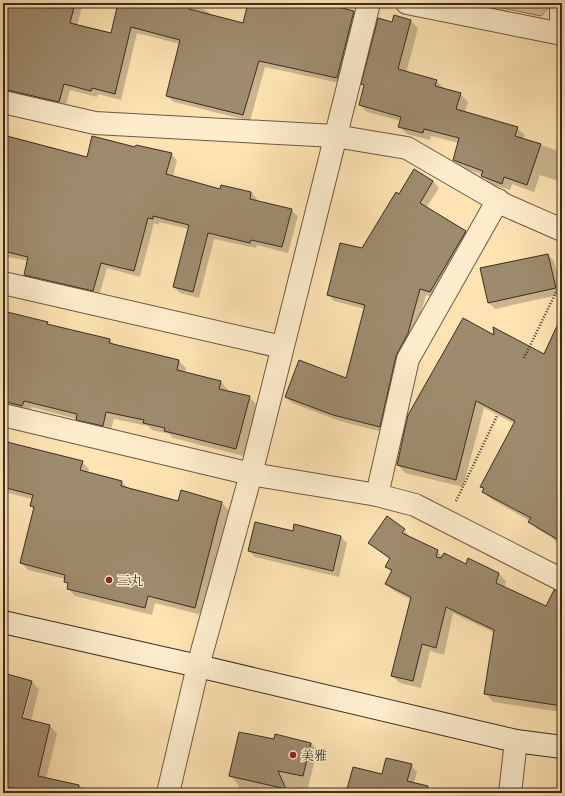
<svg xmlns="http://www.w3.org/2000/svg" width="565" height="796" viewBox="0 0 565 796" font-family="'EB Garamond','Noto Serif JP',serif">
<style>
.green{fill:#dcc49a;stroke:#8a785e}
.shadow{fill:#0003;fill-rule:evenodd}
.building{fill:#9e8b6d;stroke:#382c23}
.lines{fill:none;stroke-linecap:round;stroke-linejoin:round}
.street-casing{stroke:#695a47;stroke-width:24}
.secondary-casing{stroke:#382c23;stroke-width:24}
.path{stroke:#382c23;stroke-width:2.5;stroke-dasharray:1 2;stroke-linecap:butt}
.street{stroke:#feedcd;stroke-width:22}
.secondary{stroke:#feedcd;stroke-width:22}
.poi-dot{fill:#8f2418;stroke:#feedcd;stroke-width:1.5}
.labels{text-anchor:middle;stroke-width:3;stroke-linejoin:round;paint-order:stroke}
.poi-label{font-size:13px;fill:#382c23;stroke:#feedcd;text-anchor:start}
</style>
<rect width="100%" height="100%" fill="#fde3b2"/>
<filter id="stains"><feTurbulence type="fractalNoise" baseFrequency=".005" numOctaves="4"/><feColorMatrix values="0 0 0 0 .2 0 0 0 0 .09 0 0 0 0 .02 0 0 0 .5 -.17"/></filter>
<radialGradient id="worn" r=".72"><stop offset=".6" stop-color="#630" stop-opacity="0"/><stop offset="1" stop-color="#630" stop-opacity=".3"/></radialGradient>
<polygon class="green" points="478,3 553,3 541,16"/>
<g class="shadow">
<polygon points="3,3 83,3 77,26 111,35 119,3 178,3 206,10 212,16 244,24 249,3 336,3 342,9 353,12 360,19 344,84 265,67 250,121 174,102 167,96 180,44 137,33 121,100 98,94 97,97 70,90 65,108 3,93"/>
<polygon points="411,21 418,28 406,73 436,81 444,88 460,94 468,102 465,112 517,128 525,135 523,139 562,152 562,182 540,175 534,192 512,184 510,190 490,184 483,175 462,168 454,160 459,143 431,136 430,140 407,134 399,126 401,121 367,112 360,105 365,86 363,84 393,23"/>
<polygon points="3,147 87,158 136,148 171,154 177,160 173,177 221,190 251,192 257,199 256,202 291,210 298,216 288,253 257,245 256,248 214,239 199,298 180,293 174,287 189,229 159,222 159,225 154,223 140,277 107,268 99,296 31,281 25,275 28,261 3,256"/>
<polygon points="433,181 439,188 426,208 466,232 472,238 437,298 426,295 386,433 340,421 292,403 286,397 347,379 365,309 334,301 328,295 362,250 399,195"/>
<polygon points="548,255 554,261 562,294 495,309 488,302"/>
<polygon points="562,303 562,317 558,313"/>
<polygon points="3,312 47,323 50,326 110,340 115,346 179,361 186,368 185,373 221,382 228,390 228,392 249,397 257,405 244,456 173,438 169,434 152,430 148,426 114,419 110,433 84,427 77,419 31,407 30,412 3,405"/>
<polygon points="496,336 562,367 562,548 551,537 537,529 530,521 491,499 483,492 484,490 481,487 515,424 484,408 463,487 405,473 398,465"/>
<polygon points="3,450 82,462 89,469 88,473 122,482 130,490 179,502 222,503 229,510 202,615 155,603 152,615 75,596 68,588 69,585 65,579 28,570 21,563 34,509 31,506 32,499 4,492 3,498"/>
<polygon points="387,518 404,530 399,536 400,538 405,531 411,538 437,551 443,557 499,574 506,581 504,588 546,608 562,593 562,712 493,702 486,694 495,633 453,613 444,655 430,651 421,688 400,683 392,676 411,600 394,591 386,584 392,572 386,567 390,560 369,543"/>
<polygon points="294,532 341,537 347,543 339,577 255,557 249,551"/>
<path d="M31 681 39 689 31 721 50 726 57 734 46 779 108 793H3V692ZM29 685H32L22 723 20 722Z"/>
<polygon points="274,741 311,743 317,750 307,793 242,793 237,783 230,776"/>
<polygon points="411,765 417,772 411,793 348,793 382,776"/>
</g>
<g class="building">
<polygon points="3,3 75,3 70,23 111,33 118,3 191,3 189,9 243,23 248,3 335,3 334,6 354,11 337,78 259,61 243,115 166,96 180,40 131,27 115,94 92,88 91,91 64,84 59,102 3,89"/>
<polygon points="394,15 411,20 398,69 437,80 435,86 461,93 456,109 518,127 515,136 541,144 527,185 504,177 502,184 481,176 483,171 453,160 459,138 424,129 423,133 398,127 401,117 359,105 364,85 361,84 378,18 392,22"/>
<polygon points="3,135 87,157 92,136 135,147 136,145 172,153 166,174 220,189 221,185 251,192 250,199 292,209 282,247 251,240 250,243 208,233 193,292 173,287 189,225 153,216 153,219 148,218 134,271 101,263 93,291 24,275 28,257 3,251"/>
<polygon points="414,169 433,181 420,203 466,231 430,292 420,289 408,333 396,356 380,427 333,415 285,397 299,360 346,378 365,305 327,295 340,243 362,248 396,192 399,194"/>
<polygon points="548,254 556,288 488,303 480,268"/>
<polygon points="3,311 48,322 47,324 110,339 109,343 179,360 177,370 221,381 219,389 250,396 236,449 164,431 165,428 143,423 144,420 106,412 103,426 76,420 77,414 24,401 22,406 3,401"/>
<polygon points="562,315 562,542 528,522 531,518 482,492 484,488 480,487 515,421 476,401 456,480 397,465 408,415 463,318 494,335 493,327 544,354"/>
<polygon points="3,441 83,461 80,470 122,481 121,486 178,501 181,490 222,502 195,608 148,596 145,608 67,589 68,583 64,582 65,575 20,563 34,507 30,506 33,495 3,487"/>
<polygon points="387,516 405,529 402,533 438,550 436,557 441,558 444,553 466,564 468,558 499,573 496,583 546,606 554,590 562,592 562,706 484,694 494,630 446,607 436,648 422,644 413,681 391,676 411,597 385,584 392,570 385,567 390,558 368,543"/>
<polygon points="255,522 293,531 294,524 341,536 333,571 248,551"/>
<polygon points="7,674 32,681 22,718 50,725 38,776 79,785 78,793 32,793 3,786 3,768 7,769 8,765 3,765 3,688"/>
<polygon points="239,732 274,739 275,734 311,743 303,776 278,771 286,789 229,776"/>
<polygon points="386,758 412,764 407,781 428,786 427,793 346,793 353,767 382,774"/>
</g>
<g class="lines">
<defs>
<g id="street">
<polyline points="407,3 562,34"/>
<polyline points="561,34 561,3"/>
<polyline points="3,102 95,123 335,136 407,148 505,205 562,230"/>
<polyline points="3,283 282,347"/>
<polyline points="3,415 251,474 377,495 415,505 562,580"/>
<polyline points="377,495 408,359 498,200"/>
<polyline points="168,793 198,666 251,474 369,3"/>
<polyline points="510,793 516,741"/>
</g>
<polyline id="secondary" points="3,622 198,666 516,741 562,747"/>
</defs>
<use href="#street" class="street-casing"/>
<use href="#secondary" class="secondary-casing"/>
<g class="path">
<polyline points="524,358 562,280"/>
<polyline points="456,501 497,416"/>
</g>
<use href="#street" class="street"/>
<use href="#secondary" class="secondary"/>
</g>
<g class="poi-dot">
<circle cx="109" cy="580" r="4"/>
<circle cx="293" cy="755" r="4"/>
</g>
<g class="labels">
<g class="poi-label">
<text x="117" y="585">三丸</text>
<text x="301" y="760">美雅</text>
</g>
</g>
<rect width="565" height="796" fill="none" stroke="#fde3b2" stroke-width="16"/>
<rect x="4" y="4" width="557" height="788" fill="none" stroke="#382c23" stroke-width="2"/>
<rect x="8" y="8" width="549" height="780" fill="none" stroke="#382c23"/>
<rect width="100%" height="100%" filter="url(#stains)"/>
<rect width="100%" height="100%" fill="url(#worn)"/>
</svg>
